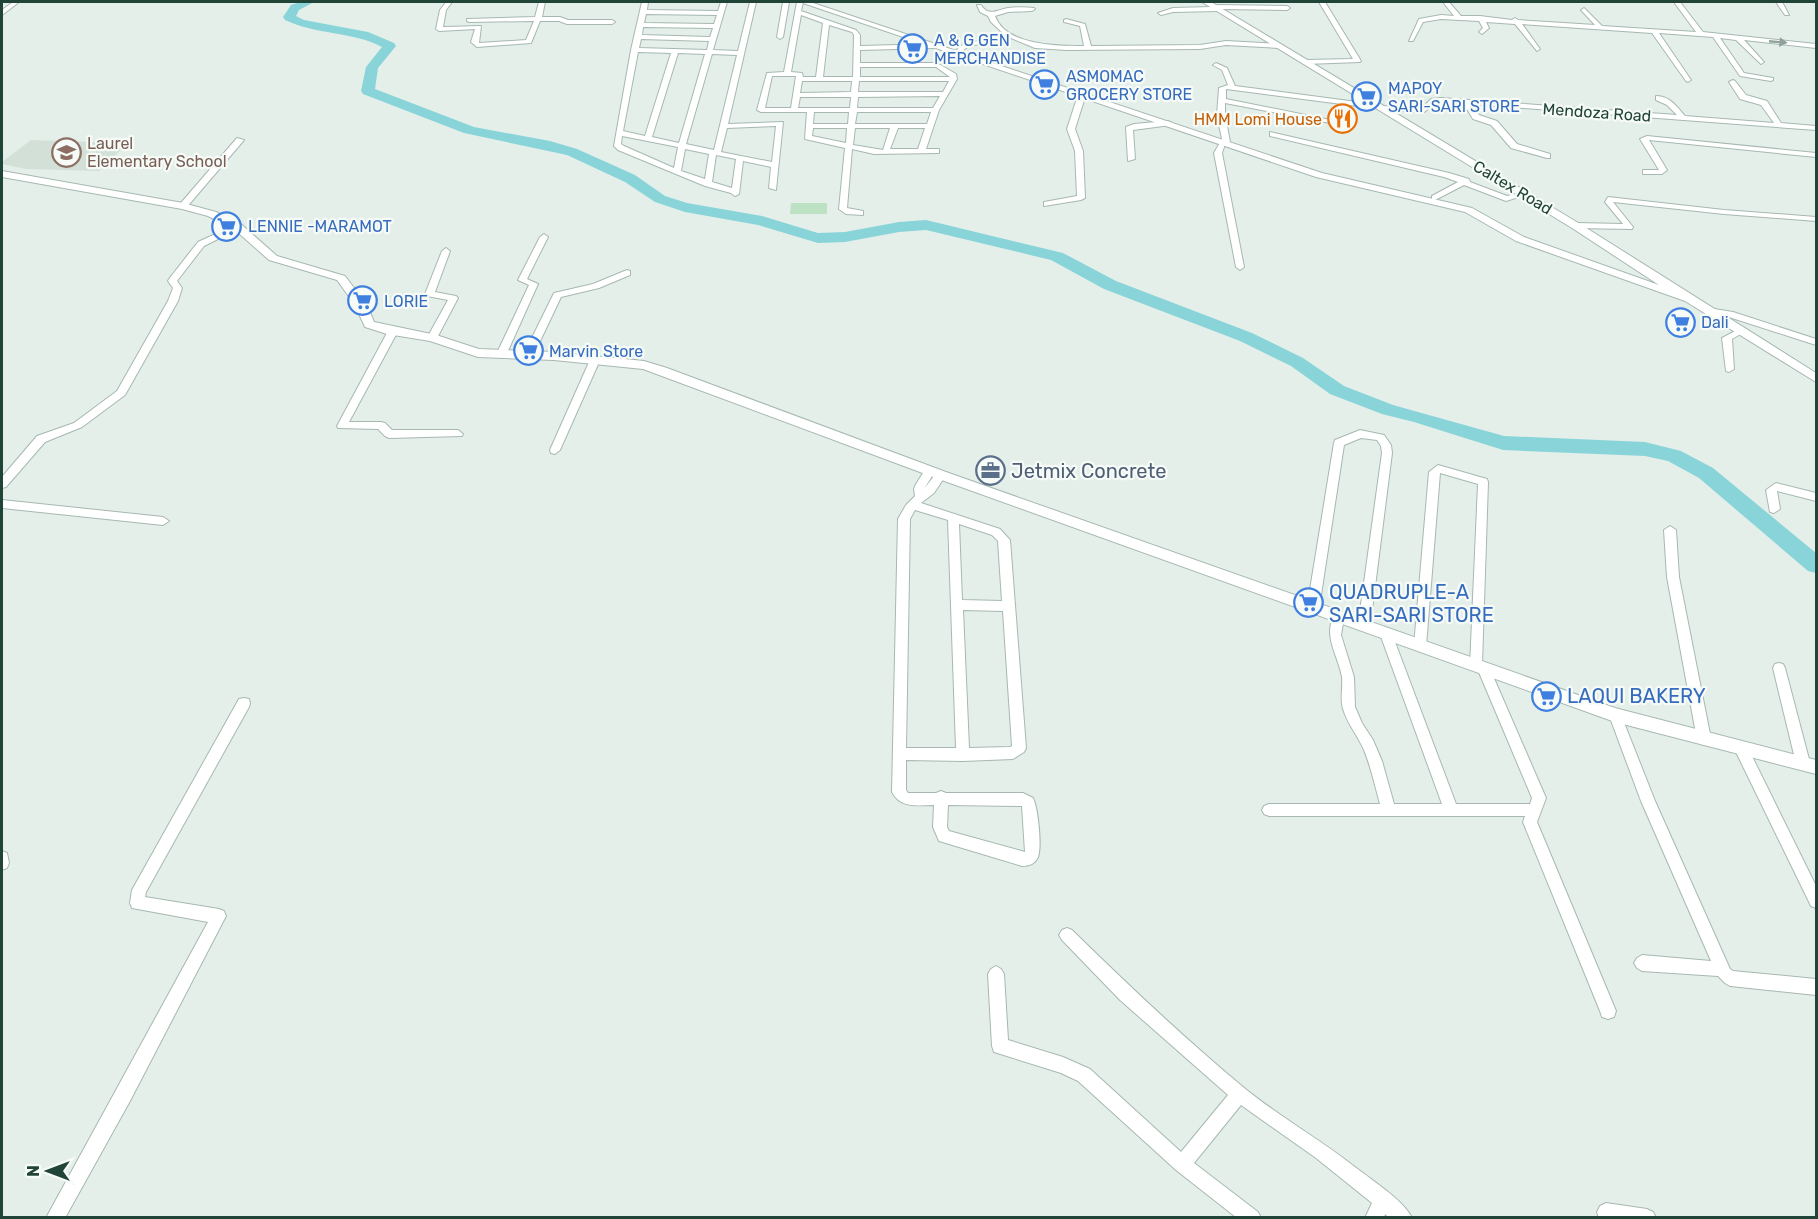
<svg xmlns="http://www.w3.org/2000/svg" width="1818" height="1219" viewBox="0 0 1818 1219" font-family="Rubik,sans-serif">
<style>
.built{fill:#d3e0d8}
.green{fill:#bce2c3}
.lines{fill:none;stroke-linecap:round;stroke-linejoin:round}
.river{fill:#88d4d9;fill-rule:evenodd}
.minor-casing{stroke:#a6b8b1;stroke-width:2}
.tertiary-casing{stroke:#a6b8b1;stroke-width:2}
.minor{fill:#fff;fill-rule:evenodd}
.tertiary{fill:#fff;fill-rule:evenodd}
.oneway{fill:#90a29c}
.labels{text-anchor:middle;stroke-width:4.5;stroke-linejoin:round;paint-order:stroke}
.far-shop-label{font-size:16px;fill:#366cbe;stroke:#f6fbf8;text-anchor:start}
.far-street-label{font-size:16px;fill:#214438;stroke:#f6fbf8}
.far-food-label{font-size:16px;fill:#c56008;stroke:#f6fbf8;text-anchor:end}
.far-education-label{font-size:16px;fill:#785e54;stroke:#f6fbf8;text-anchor:start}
.service-label{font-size:20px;fill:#4e5e75;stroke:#f6fbf8;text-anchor:start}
.shop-label{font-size:20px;fill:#366cbe;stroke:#f6fbf8;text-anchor:start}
</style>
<rect width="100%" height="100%" fill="#e5efea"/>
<polygon class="built" points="31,140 128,143 99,171 26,169 2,164 2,162"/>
<polygon class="green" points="791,203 827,203 827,214 790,214"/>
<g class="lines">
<path class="river" d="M300 2H314L299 10 296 16 304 20 368 32 394 43 396 46 378 68 375 89 474 127 550 141 577 149 635 175 665 196 687 203 762 216 818 233 845 232 899 222 926 220 1063 253 1116 281 1252 333 1303 358 1344 386 1393 405 1504 436 1645 442 1681 451 1713 468 1816 553V573L1808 571 1699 478 1668 461 1645 456 1503 450 1414 422 1382 414 1330 394 1291 366 1240 341 1104 289 1051 260 926 230 899 232 845 242 818 243 758 225 685 212 655 202 625 182 567 155 464 133 363 94 361 91 366 67 382 47C352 31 316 35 285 20L283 17 291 5Z"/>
<defs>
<g id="minor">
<polygon points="13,2 19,2 2,15 2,10"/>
<polygon points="446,2 452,2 446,10 443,27 481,26 479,43 526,40 534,21 469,22 467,21 467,19 535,17 539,2 545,2 542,17 560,17 568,20 612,20 615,22 612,24 567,24 559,21 540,21 531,43 477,47 471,42 475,29 439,31 436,29 440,10"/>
<path d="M642 2H648L647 10 718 11 721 2H727L713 50 738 51 750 2H756L728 124 783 122 776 190 769 188 771 167 743 161 739 194 735 196 731 193 705 186 618 150 614 146 631 50ZM646 14 717 15 714 24 644 23ZM643 27 713 28 710 37 642 35ZM641 39 709 41 707 50 639 48ZM638 52 671 53 645 136 623 131ZM678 53 705 54 679 143 652 137ZM712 54 737 55 714 150 686 144ZM776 126 772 162 721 152 727 128ZM622 136 678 147 674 168 624 146 621 144ZM685 149 709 154 705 179 681 171ZM716 155 736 159 732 188 712 182Z"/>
<polygon points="783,2 789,2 783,37 780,39 777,37"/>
<path d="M797 2H803L801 11 856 30 860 35V46L935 44 938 46 935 48 860 50V63H937L956 74 957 79 939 110 926 149H939V153L874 154 852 149 847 208 863 211V215L846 214 839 209 845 148 805 139 807 112H761L757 110 767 73 784 72ZM801 15 823 23 816 77H803L802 73 791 72ZM829 25 852 32 854 35 853 77H823ZM860 67H936L950 77H860ZM772 76H796L791 108H765ZM802 81H852L851 92 800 93ZM859 81H949L943 92H858ZM940 96 933 108H857L858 97ZM800 97H851L850 108H798ZM814 112H849L848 124H813ZM857 112H931L927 124H855ZM813 128H847L846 143 812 136ZM855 128H890L883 150 853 145ZM898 128H925L918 149H890Z"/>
<polygon points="1319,2 1325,2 1361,61 1360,62 1306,64 1303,62 1306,60 1353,59"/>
<polygon points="1443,2 1449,2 1461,16 1480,16 1512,20 1515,18 1518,20 1595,25 1581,10 1584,8 1602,26 1696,32 1674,2 1680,2 1703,32 1816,44 1816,48 1744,40 1763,61 1764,62 1761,64 1736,40 1720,38 1744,73 1773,78 1773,80 1771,81 1740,76 1713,37 1659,33 1691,80 1688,82 1686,81 1652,33 1522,24 1540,49 1537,51 1515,24 1486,22 1489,28 1482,34 1479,32 1483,28 1479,21 1441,19 1423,22 1413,41 1409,41 1419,19 1441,15 1454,16"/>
<polygon points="1776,2 1782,2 1789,15 1785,15"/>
<path d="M977 5H981C989 17 997 10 1008 8 1017 7 1026 7 1034 8L1035 9 1032 11 1008 12 995 16C1006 46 1058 46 1084 46L1080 26 1064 22V20L1066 19 1085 24 1091 46 1200 45 1226 41 1280 44 1283 46 1280 48 1226 45 1200 49 1067 50 1035 48 1006 36 991 22 988 16 980 12Z"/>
<polygon points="1215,5 1287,6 1290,8 1287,10 1222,9 1219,11 1173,12 1161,15 1158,13 1173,8 1212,7"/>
<polygon points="984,41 986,42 986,44 970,45 958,54 953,53 966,42"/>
<polygon points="1216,63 1227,68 1235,86 1357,102 1375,102 1379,104 1375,106 1357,106 1226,89 1226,99 1355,125 1351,127 1225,103 1225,115 1230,142 1225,144 1222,153 1244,267 1240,270 1236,267 1214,153 1222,139 1217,115 1219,88 1228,85 1222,70 1213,65"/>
<path d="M1733 80 1735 81 1746 95 1767 101 1781 123 1816 126V130L1471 104 1479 115 1497 121 1517 144 1550 154V158H1547L1511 148 1491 125 1473 119 1464 104 1436 103 1424 112 1381 110 1377 108 1381 106 1422 108 1431 99 1441 98 1677 115 1667 105 1656 100V96C1670 96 1677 107 1685 116L1774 123 1761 105 1740 99 1729 82Z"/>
<polygon points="1079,92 1086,94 1075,129 1083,151 1085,198 1081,200 1044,206 1044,202 1077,196 1075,151 1067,129"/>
<polygon points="1168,121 1172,123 1171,125 1133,130 1135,159 1128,161 1126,127 1134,124"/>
<polygon points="1270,132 1449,173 1469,179 1470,182 1507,196 1524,192 1528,194 1506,201 1464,185 1435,200 1432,200 1432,196 1458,182 1444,177 1270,136"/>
<polygon points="1647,136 1816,153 1816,157 1649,140 1667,170 1662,174 1643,174 1643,170 1659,170 1640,139"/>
<polygon points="237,138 244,140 186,208 180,208 180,204"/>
<polygon points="1608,197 1724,210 1816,217 1816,221 1724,214 1613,202 1633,227 1632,229 1573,228 1572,226 1576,223 1623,224 1605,202"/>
<polygon points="235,225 242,227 204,246 177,281 182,288 178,301 125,395 82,427 45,442 6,487 2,488 2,477 37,436 74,423 117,391 168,301 173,288 168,281 169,279 198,242"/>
<polygon points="544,234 548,237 527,279 538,284 507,353 502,356 499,355 497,353 529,285 518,280 540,237"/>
<polygon points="446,248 450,251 435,292 456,296 458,298 437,338 432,341 427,338 448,300 427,296 425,294 442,251"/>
<polygon points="627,270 630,271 630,275 599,288 561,297 534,354 532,356 526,356 524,354 554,293 593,284"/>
<polygon points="1708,308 1733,312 1816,339 1816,345 1729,317 1705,313 1703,311"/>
<polygon points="393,328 398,331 349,422 381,422 385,423 392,430 458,430 463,434 462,436 389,438 385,436 378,429 338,428 337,426 388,331"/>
<polygon points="1741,328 1746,331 1732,339 1734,369 1729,372 1726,371 1722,338"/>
<polygon points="595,357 600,360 560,450 555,454 551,453 550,450 590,360"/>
<polygon points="1360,430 1384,435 1391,445 1392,453 1370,626 1368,629 1360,629 1358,626 1382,453 1381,446 1377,440 1361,438 1344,445 1319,608 1317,611 1309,611 1307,608 1334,443 1335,440"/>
<path d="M1438 465 1487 479 1488 482 1482 664 1488 665 1490 669 1546 798 1537 822 1616 1011 1614 1017 1608 1019 1602 1017 1600 1011 1523 822 1525 816H1269L1264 814 1262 810 1264 806 1269 804H1380C1375 786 1371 767 1364 750 1358 736 1348 725 1343 709 1340 699 1343 687 1342 677 1338 655 1323 637 1334 615H1342L1344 618 1341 635 1354 677 1355 707 1362 723 1373 740 1382 761 1394 804H1442L1380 634 1382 631H1390L1392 634 1456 804H1530L1532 798 1478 670H1472L1470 666 1478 484 1440 473 1426 646 1424 650H1416L1414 646 1429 472Z"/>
<path d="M930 467 935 471 924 489 937 472 941 471 946 475 934 493 921 503 1000 529 1010 540 1026 748 1024 752 1013 759 963 761 906 760V790L908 793H936L941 791 946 793H1023L1033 798C1038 808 1042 846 1038 857 1035 864 1029 866 1022 866L939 841 933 827 934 805C917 805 901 809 892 792L898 519 906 505 915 496 914 489 915 486 926 468ZM915 510 948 520 956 748H906L910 519ZM959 524 992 535 998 541 1002 601 962 600ZM963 610 1003 611 1012 746 1010 747 969 748ZM948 805 1022 806 1025 852 949 831 947 827Z"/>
<polygon points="1776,483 1816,493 1816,501 1777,491 1780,509 1774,513 1770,512 1766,490"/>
<polygon points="2,500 163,517 169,521 163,525 2,508"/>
<polygon points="1670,526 1676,530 1679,577 1711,739 1709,743 1704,745 1699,743 1697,739 1667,577 1664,530"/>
<polygon points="1779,663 1783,664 1785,668 1810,763 1808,767 1803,769 1798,767 1796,763 1773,668 1775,664"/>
<polygon points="244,698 249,699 250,703 249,707 146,892 145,897 219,909 224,911 226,916 130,1101 65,1218 46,1218 208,922 132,908 130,903 132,890 239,699"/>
<polygon points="1615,709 1620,711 1621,715 1655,801 1730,969 1733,971 1816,979 1816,995 1730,986 1725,983 1718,976 1642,971 1637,968 1634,963 1637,958 1642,955 1711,961 1641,801 1609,715 1610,711"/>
<polygon points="1741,742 1746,744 1816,886 1816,908 1811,906 1734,748 1736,744"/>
<polygon points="2,851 7,853 9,863 7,868 2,870"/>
<path d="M1067 928 1072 930C1127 984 1184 1038 1243 1087 1277 1115 1316 1137 1351 1164 1366 1176 1405 1201 1412 1218H1389L1385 1214 1384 1218H1365L1372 1203 1316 1158 1241 1105 1194 1163 1258 1212 1261 1218H1237L1176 1170 1078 1081 1061 1073 994 1052 992 1046 988 974 991 969 996 966 1001 969 1004 974 1008 1040 1063 1057 1090 1069 1181 1152 1228 1095 1120 1000 1062 940 1059 935 1062 930Z"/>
<polygon points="1606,1203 1647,1209 1653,1212 1656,1218 1599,1218 1597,1212 1600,1206"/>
</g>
<g id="tertiary">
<polygon points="800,2 810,2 1322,173 1472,208 1524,237 1659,285 1572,228 1202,2 1211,2 1580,224 1816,373 1816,382 1685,301 1516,241 1465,212 1316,177"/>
<polygon points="2,171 183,203 216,212 242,225 277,256 345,276 367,305 374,322 436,335 479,349 554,352 644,361 667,368 946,472 1615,708 1816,760 1816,774 1615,722 936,478 643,369 554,360 478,357 430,341 387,334 365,327 355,305 337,280 269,260 234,229 208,216 182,209 2,177"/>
</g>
</defs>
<use href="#minor" class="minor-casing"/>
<use href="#tertiary" class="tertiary-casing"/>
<use href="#minor" class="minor"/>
<use href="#tertiary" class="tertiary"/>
</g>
<defs><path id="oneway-solid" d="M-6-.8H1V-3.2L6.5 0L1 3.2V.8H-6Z" transform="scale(1.5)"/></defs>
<use class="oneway" href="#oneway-solid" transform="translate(1778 42) rotate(5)"/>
<defs>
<symbol id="supermarket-ring" viewBox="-11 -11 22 22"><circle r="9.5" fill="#f6fbf8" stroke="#3f7fe0" stroke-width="1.5"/><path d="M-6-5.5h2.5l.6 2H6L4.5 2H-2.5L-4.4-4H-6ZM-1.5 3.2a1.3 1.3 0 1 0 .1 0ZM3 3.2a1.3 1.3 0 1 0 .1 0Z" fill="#3f7fe0"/></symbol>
<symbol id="restaurant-ring" viewBox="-11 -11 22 22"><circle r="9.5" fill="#f6fbf8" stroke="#e8710a" stroke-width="1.5"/><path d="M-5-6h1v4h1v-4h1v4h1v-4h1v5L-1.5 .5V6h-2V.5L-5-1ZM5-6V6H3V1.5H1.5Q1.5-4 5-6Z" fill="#e8710a"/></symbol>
<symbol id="school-ring" viewBox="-11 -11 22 22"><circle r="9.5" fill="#f6fbf8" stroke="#8d6e63" stroke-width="1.5"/><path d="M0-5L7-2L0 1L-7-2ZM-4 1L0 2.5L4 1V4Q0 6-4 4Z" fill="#8d6e63"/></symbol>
<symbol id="office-ring" viewBox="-11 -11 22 22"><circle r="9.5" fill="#f6fbf8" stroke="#5c6f8a" stroke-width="1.5"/><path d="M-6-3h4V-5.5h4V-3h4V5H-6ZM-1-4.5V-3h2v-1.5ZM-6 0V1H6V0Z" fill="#5c6f8a"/></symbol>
</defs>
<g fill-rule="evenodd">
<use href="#supermarket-ring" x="896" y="32" width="33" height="33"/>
<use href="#supermarket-ring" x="1028" y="68" width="33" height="33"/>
<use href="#supermarket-ring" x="1350" y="80" width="33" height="33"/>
<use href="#restaurant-ring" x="1326" y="102" width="33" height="33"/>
<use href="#school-ring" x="50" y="136" width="33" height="33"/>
<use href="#supermarket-ring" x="210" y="210" width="33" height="33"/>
<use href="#supermarket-ring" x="346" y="284" width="33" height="33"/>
<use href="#supermarket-ring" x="1664" y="306" width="33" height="33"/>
<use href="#supermarket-ring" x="512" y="334" width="33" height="33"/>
<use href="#office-ring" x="974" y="454" width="33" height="33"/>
<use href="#supermarket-ring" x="1292" y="586" width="33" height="33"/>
<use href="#supermarket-ring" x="1530" y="680" width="33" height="33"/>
</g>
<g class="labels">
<g class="far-shop-label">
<text x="934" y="46">A &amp; G GEN<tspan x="934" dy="18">MERCHANDISE</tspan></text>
<text x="1066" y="82">ASMOMAC<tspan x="1066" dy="18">GROCERY STORE</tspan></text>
<text x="1388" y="94">MAPOY<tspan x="1388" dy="18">SARI-SARI STORE</tspan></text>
<text x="248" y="232">LENNIE -MARAMOT</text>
<text x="384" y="307">LORIE</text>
<text x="1701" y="328">Dali</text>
<text x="549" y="357">Marvin Store</text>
</g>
<g class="far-street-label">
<text transform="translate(1597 112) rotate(4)" y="6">Mendoza Road</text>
<text transform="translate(1513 187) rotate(31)" y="6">Caltex Road</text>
</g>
<g class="far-food-label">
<text x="1322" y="125">HMM Lomi House</text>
</g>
<g class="far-education-label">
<text x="87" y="149">Laurel<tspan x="87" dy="18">Elementary School</tspan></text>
</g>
<g class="service-label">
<text x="1011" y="478">Jetmix Concrete</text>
</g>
<g class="shop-label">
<text x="1329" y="599">QUADRUPLE-A<tspan x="1329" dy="23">SARI-SARI STORE</tspan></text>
<text x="1567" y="703">LAQUI BAKERY</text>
</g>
</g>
<rect width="1818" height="1219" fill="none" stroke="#214438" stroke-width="6"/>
<g transform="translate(48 1171) rotate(270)" stroke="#f6fbf8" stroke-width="4.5" paint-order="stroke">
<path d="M0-4.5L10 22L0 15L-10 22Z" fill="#214438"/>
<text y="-9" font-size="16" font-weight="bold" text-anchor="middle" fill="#214438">N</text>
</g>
</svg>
